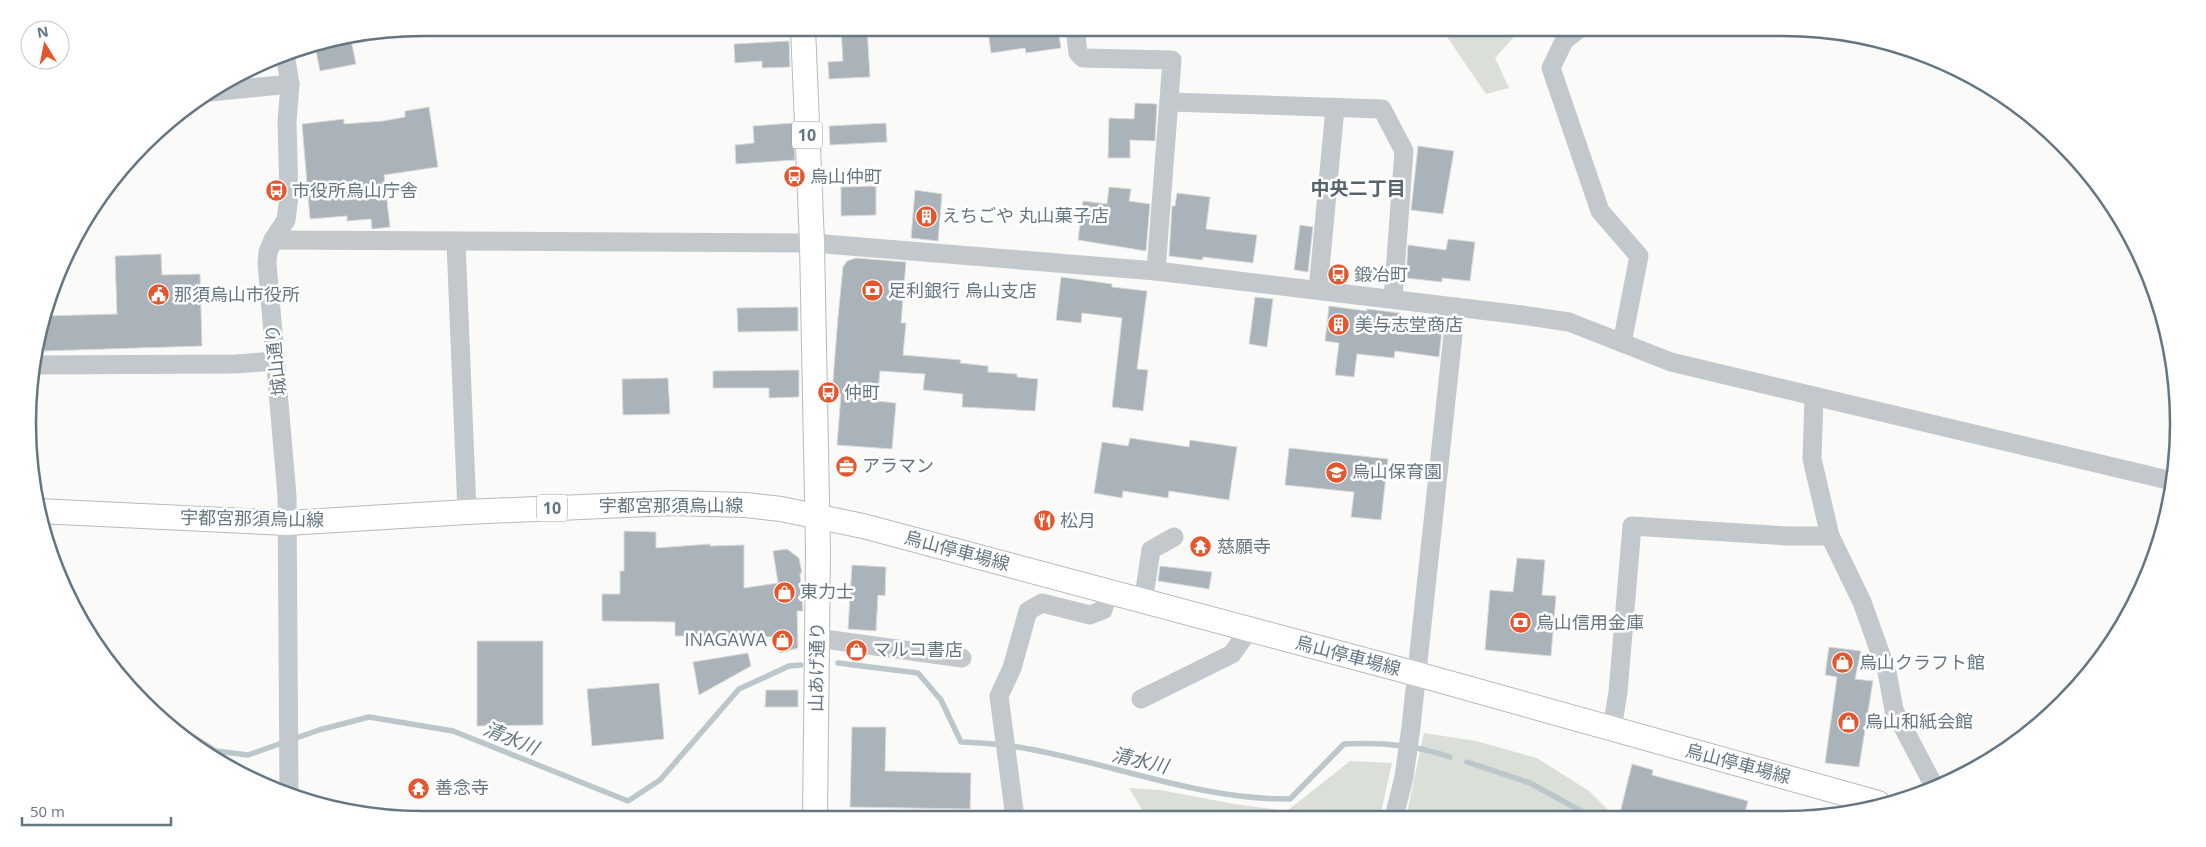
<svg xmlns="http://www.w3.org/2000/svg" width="2206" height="847" viewBox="0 0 2206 847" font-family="'Open Sans','Noto Sans JP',sans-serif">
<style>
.green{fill:#dadfd7}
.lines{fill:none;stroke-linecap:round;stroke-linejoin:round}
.stream{stroke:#bbc7cb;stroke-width:5.5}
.building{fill:#aab3b9;stroke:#dcdcda}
.major-casing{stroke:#b5babe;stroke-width:26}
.minor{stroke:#c3c8cc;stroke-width:19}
.major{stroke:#fff;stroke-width:24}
.labels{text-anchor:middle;stroke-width:5;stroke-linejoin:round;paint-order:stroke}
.shield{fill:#fff;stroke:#939fa8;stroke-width:1}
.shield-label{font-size:16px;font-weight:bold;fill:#657683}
.poi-label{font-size:18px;fill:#657683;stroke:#fff;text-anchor:start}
.street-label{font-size:18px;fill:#657683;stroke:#fff}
.neighbourhood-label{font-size:19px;font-weight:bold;fill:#57646e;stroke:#fff}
.water-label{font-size:19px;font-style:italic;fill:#60757c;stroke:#fff}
.rim{fill:none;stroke:#657683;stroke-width:2.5}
</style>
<rect width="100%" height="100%" fill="#fafaf8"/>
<g class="green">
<polygon points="1441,28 1522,28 1495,58 1509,88 1486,94"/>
<polygon points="1424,733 1476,741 1537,758 1589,791 1615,817 1406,817"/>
<polygon points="1350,761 1392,763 1380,817 1163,818 1144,813 1129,788 1160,790 1234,804 1287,811"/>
</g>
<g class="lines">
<g class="stream">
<path d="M838 663 918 673 941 700 961 742C980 743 1000 744 1018 747 1109 762 1197 800 1290 799L1344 744C1380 742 1416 745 1450 757"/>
<polyline points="167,721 216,751 248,755 319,730 369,717 453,731 628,801 660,780 739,689 789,666 801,665"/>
<polyline points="1467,762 1530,783 1592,817"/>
</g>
</g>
<g class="building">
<polygon points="841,28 867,28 870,77 829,79 828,62 843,61"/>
<polygon points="1019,28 1058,28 1061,48 1026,53 1025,48 991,53 988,32"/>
<polygon points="351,40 356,64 320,71 315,46"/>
<polygon points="789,41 790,67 762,68 762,61 735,63 734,44"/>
<polygon points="1135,103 1157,104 1155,141 1130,140 1130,158 1108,158 1109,118 1134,119"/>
<polygon points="429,107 438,167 384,175 390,227 372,229 371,219 347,221 347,216 310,219 302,124 344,119 344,124 383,121 405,117 405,111"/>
<polygon points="793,123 795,160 736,164 735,145 754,143 753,126"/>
<polygon points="886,123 887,142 830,145 829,126"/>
<polygon points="1418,146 1454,151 1443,214 1411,210"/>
<polygon points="876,186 876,215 841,216 841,187"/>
<polygon points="1109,187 1131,189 1129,201 1150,204 1146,251 1078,240 1083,201 1107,204"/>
<polygon points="915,190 942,194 938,241 911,238"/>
<polygon points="1177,193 1210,197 1206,229 1257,235 1253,263 1203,257 1202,260 1169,256 1172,206 1175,206"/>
<polygon points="1300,225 1313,227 1308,272 1294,270"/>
<polygon points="1448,239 1475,242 1470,281 1442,278 1442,282 1406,278 1408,245 1446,250"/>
<polygon points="161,254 162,275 200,274 202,346 44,351 44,316 117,314 115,256"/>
<polygon points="856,258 906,262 901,323 906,323 903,355 961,360 960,363 988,366 988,372 1017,374 1017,377 1038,379 1035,411 962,407 963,394 923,390 925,374 880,371 877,401 896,403 892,449 837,445 841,394 832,393 838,317 843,267 847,261"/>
<polygon points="1061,277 1112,284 1112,287 1147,291 1137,369 1148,370 1143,411 1112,407 1122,318 1082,313 1081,323 1056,320"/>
<polygon points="1255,297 1273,299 1267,347 1249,344"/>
<polygon points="1329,306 1367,311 1367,309 1400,313 1399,316 1443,320 1439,357 1395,351 1394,358 1357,354 1354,377 1335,375 1339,343 1325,341"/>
<polygon points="798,307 798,331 738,332 737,308"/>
<polygon points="799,370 799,397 769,398 769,388 713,388 713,371"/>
<polygon points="668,378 670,414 623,415 622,379"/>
<polygon points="1130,438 1189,447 1190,440 1237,447 1229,500 1169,491 1168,498 1123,491 1122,498 1094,493 1102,442 1128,446"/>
<polygon points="1289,448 1388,459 1381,520 1351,517 1354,492 1285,485"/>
<polygon points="624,531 656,532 656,548 710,544 710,546 744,545 744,588 778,583 773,551 787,549 799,558 802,573 800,573 803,611 797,611 798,648 780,653 779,637 675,636 675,622 602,621 602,594 620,594 620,571 624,571"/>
<polygon points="1517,558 1545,560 1542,595 1556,596 1551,656 1485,650 1490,590 1513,592"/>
<polygon points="852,565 886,567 885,596 878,595 876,631 848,629"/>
<polygon points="1160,566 1212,572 1209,589 1158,581"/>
<polygon points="477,641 543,641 543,725 477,726"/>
<polygon points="1829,647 1861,651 1855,679 1873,681 1859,767 1825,763 1837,677 1825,675"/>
<polygon points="748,653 751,666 699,695 693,662"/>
<polygon points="659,683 664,739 592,746 587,689"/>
<polygon points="766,690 798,690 798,707 765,707"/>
<polygon points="852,727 886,727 885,771 971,773 970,809 850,807"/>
<polygon points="1632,764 1653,770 1652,775 1748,801 1744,816 1635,817 1620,813"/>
</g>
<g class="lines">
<defs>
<g id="major">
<polyline points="803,28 812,243 818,551 815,819"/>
<polyline points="38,511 287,523 467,512 671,503 746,505 781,509 863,526 1417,674 1878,803"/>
</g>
</defs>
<use href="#major" class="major-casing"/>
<g class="minor">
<polyline points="1075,28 1078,53 1083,58 1172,60 1156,271"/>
<polyline points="1580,28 1564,41 1551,68 1600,211 1639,256 1622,343"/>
<polyline points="285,54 290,84 287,122 289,197 286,220 273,240 268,252 267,263 287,496 289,794"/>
<polyline points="210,92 290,84"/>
<polyline points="1170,102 1382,109 1404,151 1393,299"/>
<polyline points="273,240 812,243 1156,271 1522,315 1569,322 1671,362 2172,481"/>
<polyline points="456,242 467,512"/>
<polyline points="1318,290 1335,108"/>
<polyline points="32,365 236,364 275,361"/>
<polyline points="1814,397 1812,459 1830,536 1862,602 1887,672 1894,710 1934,786"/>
<polyline points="1143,602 1151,550 1174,537"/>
<polyline points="817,638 962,658"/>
<polyline points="1141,699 1232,654 1249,630"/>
<polyline points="1612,729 1618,692 1632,526 1787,536 1830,536"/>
<polyline points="1394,817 1404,777 1411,727 1456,307"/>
<polyline points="1015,818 999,696 1012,668 1028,611 1042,603 1090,615 1103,610 1108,592"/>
</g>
<use href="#major" class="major"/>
</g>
<defs>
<symbol id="bus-disc" viewBox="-11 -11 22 22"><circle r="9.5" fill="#e4572e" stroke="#fff"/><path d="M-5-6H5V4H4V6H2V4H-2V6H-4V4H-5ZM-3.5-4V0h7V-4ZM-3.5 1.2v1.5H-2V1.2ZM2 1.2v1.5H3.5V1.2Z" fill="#fff"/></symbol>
<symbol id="building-disc" viewBox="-11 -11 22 22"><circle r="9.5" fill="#e4572e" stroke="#fff"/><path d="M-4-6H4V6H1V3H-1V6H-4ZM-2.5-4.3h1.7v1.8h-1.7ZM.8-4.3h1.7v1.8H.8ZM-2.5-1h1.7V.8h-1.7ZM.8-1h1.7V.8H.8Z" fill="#fff"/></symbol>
<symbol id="bank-disc" viewBox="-11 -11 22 22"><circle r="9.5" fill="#e4572e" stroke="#fff"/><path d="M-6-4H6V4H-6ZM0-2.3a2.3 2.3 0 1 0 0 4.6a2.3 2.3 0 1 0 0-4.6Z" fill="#fff"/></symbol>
<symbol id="civic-disc" viewBox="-11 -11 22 22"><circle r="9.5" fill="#e4572e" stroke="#fff"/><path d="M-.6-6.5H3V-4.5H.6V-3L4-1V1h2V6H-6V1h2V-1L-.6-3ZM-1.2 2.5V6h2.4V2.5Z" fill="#fff"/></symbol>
<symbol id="office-disc" viewBox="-11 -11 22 22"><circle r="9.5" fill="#e4572e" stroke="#fff"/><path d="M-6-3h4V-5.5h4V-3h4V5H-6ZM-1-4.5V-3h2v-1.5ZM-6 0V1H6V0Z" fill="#fff"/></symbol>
<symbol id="school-disc" viewBox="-11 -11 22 22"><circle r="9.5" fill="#e4572e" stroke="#fff"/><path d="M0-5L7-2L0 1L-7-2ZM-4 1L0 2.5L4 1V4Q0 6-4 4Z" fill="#fff"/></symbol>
<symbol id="restaurant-disc" viewBox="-11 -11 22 22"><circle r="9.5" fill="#e4572e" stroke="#fff"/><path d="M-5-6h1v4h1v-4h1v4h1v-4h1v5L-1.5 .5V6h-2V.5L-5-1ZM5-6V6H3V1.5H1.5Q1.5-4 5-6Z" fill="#fff"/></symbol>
<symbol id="temple-disc" viewBox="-11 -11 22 22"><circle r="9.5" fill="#e4572e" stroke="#fff"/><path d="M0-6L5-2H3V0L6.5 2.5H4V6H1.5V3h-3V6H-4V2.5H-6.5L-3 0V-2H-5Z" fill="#fff"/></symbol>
<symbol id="shop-disc" viewBox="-11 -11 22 22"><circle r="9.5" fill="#e4572e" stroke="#fff"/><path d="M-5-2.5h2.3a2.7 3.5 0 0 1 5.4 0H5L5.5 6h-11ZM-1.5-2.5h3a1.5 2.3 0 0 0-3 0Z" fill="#fff"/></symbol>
</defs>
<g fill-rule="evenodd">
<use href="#bus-disc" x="782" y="164" width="25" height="25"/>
<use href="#bus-disc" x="264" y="178" width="25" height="25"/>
<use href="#building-disc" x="914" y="204" width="25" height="25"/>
<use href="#bus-disc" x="1326" y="262" width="25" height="25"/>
<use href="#bank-disc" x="860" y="278" width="25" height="25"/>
<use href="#civic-disc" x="146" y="282" width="25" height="25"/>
<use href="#building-disc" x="1326" y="312" width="25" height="25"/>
<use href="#bus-disc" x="816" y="380" width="25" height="25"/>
<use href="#office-disc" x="834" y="454" width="25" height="25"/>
<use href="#school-disc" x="1324" y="460" width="25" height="25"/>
<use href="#restaurant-disc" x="1032" y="508" width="25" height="25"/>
<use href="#temple-disc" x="1188" y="534" width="25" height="25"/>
<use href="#shop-disc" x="772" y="580" width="25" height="25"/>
<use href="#bank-disc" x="1508" y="610" width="25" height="25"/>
<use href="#shop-disc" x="770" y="628" width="25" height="25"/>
<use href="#shop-disc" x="844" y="638" width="25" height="25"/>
<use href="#shop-disc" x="1830" y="650" width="25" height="25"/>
<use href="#shop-disc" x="1836" y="710" width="25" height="25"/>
<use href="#temple-disc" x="406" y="776" width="25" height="25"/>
</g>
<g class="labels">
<g class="shield">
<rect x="792" y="121.5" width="30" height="27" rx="4"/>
<rect x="537" y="494.5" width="30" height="27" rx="4"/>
</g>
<g class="shield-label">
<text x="807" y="141">10</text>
<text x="552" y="514">10</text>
</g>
<g class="poi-label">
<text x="810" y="183">烏山仲町</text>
<text x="292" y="197">市役所烏山庁舎</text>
<text x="942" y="222">えちごや 丸山菓子店</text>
<text x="1354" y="281">鍛冶町</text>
<text x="888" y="297">足利銀行 烏山支店</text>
<text x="174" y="301">那須烏山市役所</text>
<text x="1355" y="331">美与志堂商店</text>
<text x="844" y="399">仲町</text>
<text x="862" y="472">アラマン</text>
<text x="1352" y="478">烏山保育園</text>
<text x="1060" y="527">松月</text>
<text x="1217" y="553">慈願寺</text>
<text x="800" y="598">東力士</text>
<text x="1536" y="629">烏山信用金庫</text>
<text x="767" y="646" text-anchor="end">INAGAWA</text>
<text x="873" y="656">マルコ書店</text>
<text x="1859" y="669">烏山クラフト館</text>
<text x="1865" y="728">烏山和紙会館</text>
<text x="435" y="794">善念寺</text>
</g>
<g class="street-label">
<text transform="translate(276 360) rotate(-96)" y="6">城山通り</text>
<text x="671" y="512">宇都宮那須烏山線</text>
<text transform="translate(252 519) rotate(1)" y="6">宇都宮那須烏山線</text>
<text transform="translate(957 551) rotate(15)" y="6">烏山停車場線</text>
<text transform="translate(1348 656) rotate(15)" y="6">烏山停車場線</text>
<text transform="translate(817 667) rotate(-89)" y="6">山あげ通り</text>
<text transform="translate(1738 764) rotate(15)" y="6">烏山停車場線</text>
</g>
<g class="neighbourhood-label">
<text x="1358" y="195">中央二丁目</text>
</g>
<g class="water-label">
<text transform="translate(511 738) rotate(22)" y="7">清水川</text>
<text transform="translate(1140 760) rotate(13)" y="7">清水川</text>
</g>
</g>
<path d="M0 0H2206V847H0ZM423 36H1783A387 387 0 0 1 2170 423V424A387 387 0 0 1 1783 811H423A387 387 0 0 1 36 424V423A387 387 0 0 1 423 36Z" fill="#fff" fill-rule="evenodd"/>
<path class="rim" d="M423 36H1783A387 387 0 0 1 2170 423V424A387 387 0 0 1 1783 811H423A387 387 0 0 1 36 424V423A387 387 0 0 1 423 36Z"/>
<g transform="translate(45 45) rotate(350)"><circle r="24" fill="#ffffff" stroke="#c1c8cd"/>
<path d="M0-4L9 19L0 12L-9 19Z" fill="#e4572e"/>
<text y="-8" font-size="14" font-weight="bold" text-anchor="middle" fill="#657683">N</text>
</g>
<path d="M22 817v8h149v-8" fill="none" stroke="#657683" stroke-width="2.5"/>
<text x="30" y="817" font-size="15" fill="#657683" stroke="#ffffff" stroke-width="4" paint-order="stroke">50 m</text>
</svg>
